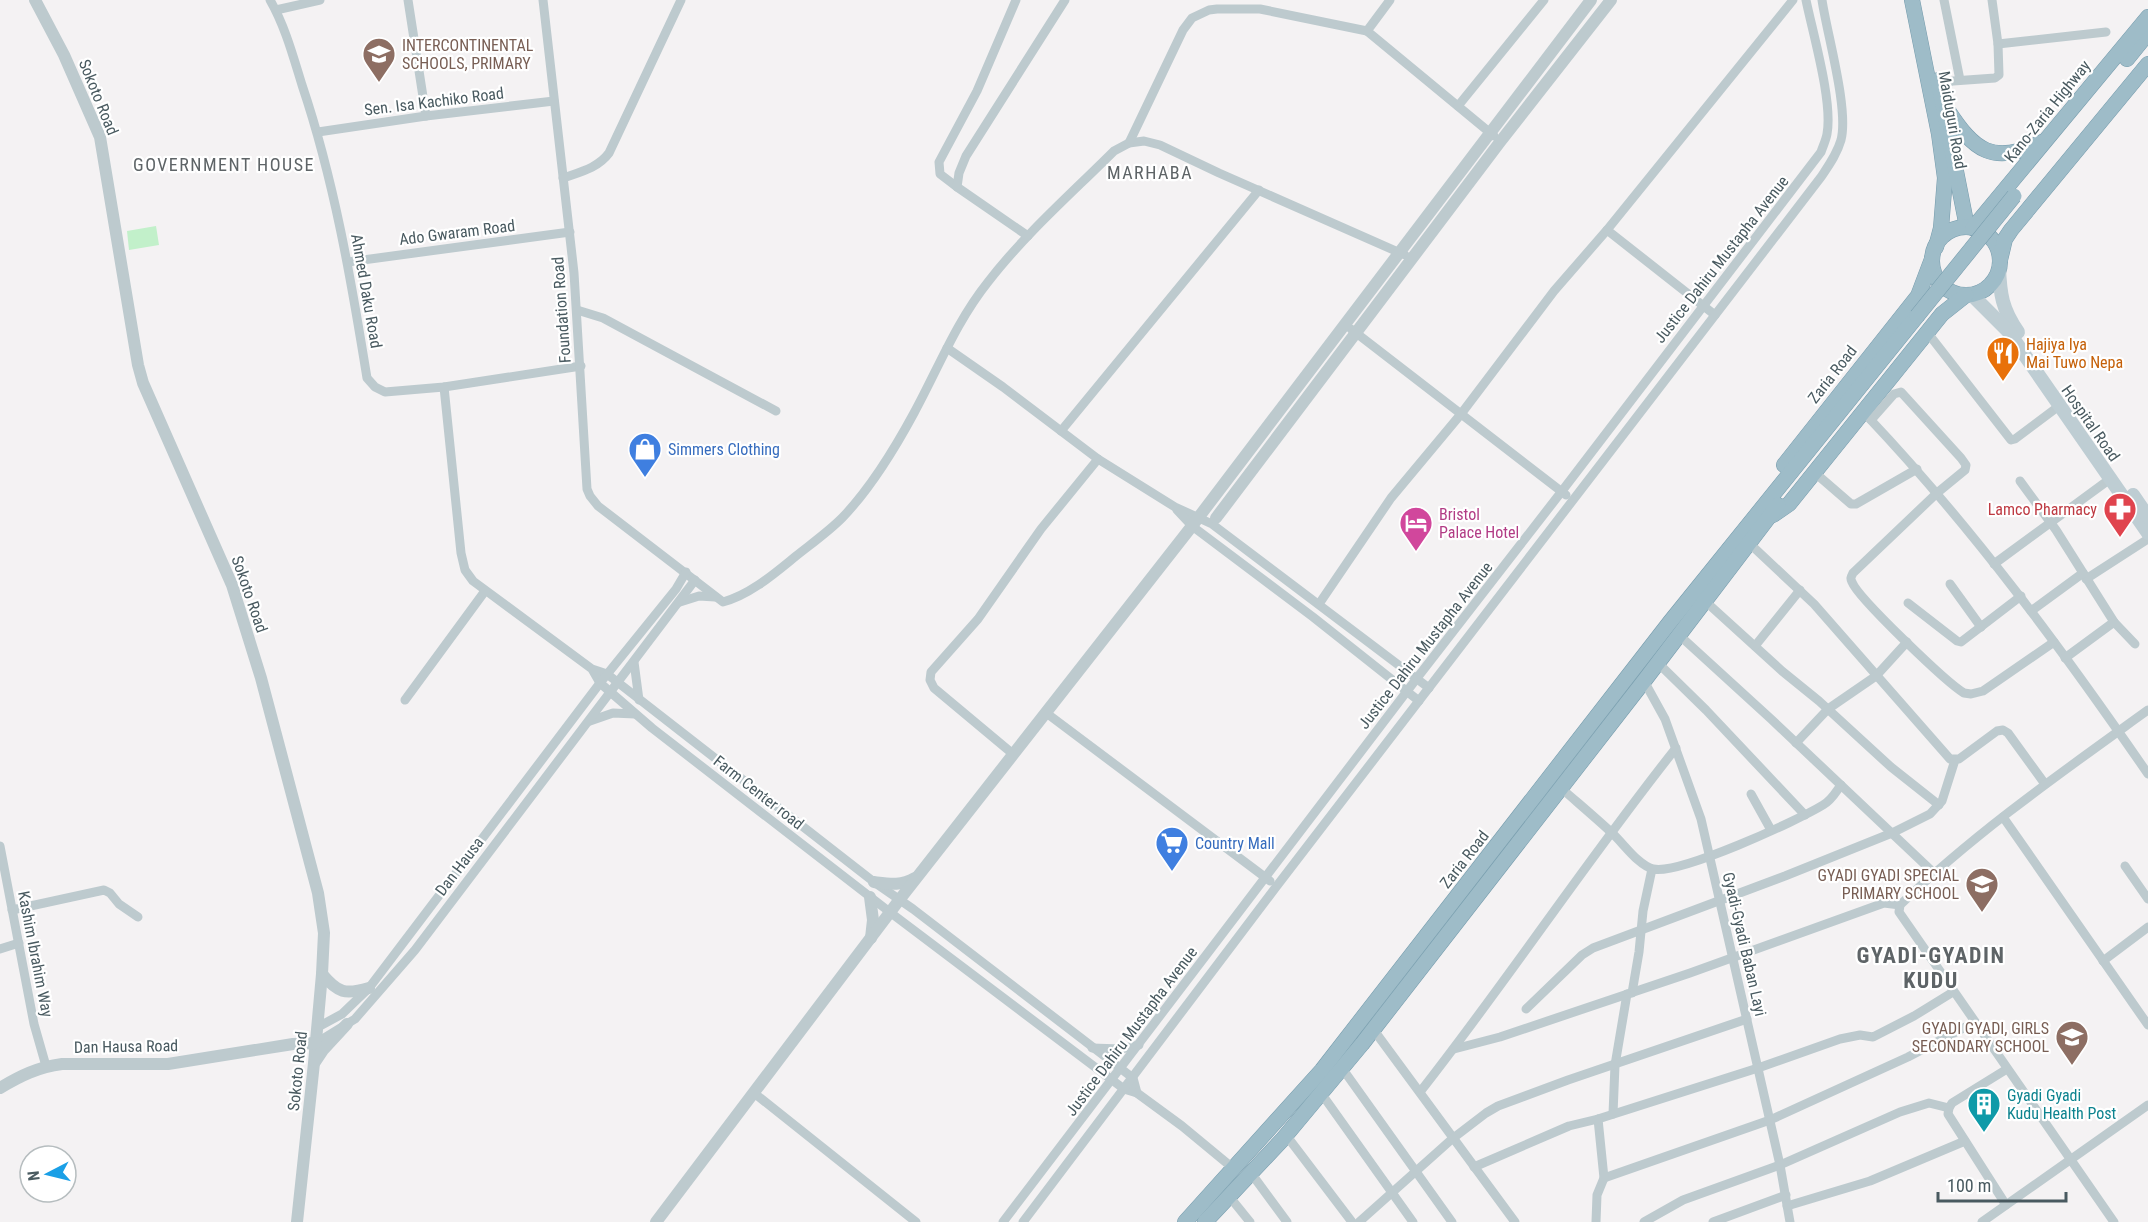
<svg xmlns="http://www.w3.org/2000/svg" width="2148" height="1222" viewBox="0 0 2148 1222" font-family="'Roboto Condensed',sans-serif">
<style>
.green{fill:#c2f0ca}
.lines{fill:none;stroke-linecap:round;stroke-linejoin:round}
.trunk-casing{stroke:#759bac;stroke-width:16}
.minor{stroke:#bdcace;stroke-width:9}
.tertiary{stroke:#bdcace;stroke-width:12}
.secondary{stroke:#becdd3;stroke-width:14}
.trunk{stroke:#9ebcc8;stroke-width:15}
.trunk-bridge-casing{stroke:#759bac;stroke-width:16;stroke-linecap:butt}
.trunk-bridge{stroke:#9ebcc8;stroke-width:15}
.labels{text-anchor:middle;stroke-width:4.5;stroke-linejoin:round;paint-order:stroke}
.education-label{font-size:16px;fill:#785e54;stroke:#fff;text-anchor:end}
.street-label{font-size:16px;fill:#495a60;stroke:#fff}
.food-label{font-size:16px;fill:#c56008;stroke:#fff;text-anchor:start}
.shop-label{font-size:16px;fill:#366cbe;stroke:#fff;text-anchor:start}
.health-label{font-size:16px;fill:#be3a42;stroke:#fff;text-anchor:end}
.hotel-label{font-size:16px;fill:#b23c85;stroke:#fff;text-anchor:start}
.culture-label{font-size:16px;fill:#0d838f;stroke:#fff;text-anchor:start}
.neighbourhood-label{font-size:18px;letter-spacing:1.5px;fill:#5e6467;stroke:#fff}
.district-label{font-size:22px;font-weight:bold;letter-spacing:1.5px;fill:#5e6467;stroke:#fff}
</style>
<rect width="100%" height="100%" fill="#f4f2f3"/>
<polygon class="green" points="156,226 159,245 129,250 127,231"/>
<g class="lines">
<defs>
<g id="trunk">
<polyline points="1912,0 1939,134 1945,178 1941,228 1936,247"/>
<polyline points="2127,59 2148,33"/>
<polyline points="1938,80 1967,227"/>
<path d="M1947 109C1974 151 1993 166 2042 142"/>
<circle cx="1966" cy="261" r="34"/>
<polyline points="1973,228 2148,17"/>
<polyline points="2000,260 2005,239 2011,230 2148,64"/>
<polyline points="1784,465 1918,296 1932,259"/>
<polyline points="1773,515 1789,504 1942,314 1966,295"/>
<polyline points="1185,1222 1322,1070 1670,622 1917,316"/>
<polyline points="1205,1222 1282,1140 1362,1044 1644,681 1778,505"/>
</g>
</defs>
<use href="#trunk" class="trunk-casing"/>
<g class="minor">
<path d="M270 0C285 26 293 56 302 85 334 180 351 279 367 378L375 387 385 392 444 387 581 366"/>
<polyline points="408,0 426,116"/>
<path d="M543 0 574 273 587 489 590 496 598 506 723 602C750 595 775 573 796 556 811 544 828 532 842 518 871 488 894 450 914 413 938 369 956 322 988 282 1025 234 1072 193 1114 151L1129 143 1144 141 1160 145 1219 173 1405 255"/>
<polyline points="1390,0 1367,31 1494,136"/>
<polyline points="1944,0 1960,80"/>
<polyline points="276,10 320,0"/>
<polyline points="1998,44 2106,32"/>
<polyline points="1939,85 1953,81 1995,78 1999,75 1998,44 1992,0"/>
<polyline points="1458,106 1544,0"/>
<polyline points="318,132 426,116 554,101"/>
<polyline points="1129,143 1183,30 1192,18 1209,10 1217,9 1260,9 1367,31"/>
<path d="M563 178C580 172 598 168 609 153L681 0"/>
<polyline points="957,187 940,174 939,162 977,91 1016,0"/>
<polyline points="1028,236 957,187 959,173 966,156 1065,0"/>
<polyline points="348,262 570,232"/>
<polyline points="577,310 603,318 776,411"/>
<polyline points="1715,315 1607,230 1793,0"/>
<polyline points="1351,329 1566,495"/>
<polyline points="1927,332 2011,440 2015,439 2059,406"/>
<polyline points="947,348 1003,387 1098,459 1175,507 1212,524 1429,688"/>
<polyline points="444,387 461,553 465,570 473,581 592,669 607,674 874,882 913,909 1133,1078 1137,1093 1124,1089 891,913 652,728 600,683 592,669"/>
<path d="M1868 417C1972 527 2062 649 2148 774"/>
<path d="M1871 420 1894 394 1901 392 1961 458 1966 465 1965 470 1937 493 1853 573C1851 577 1850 578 1852 582 1858 598 1947 683 1964 693L1971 694 1983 691 2054 642"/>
<polyline points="1061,431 1259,190"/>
<polyline points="1814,472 1851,504 1856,504 1917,469"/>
<polyline points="2020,481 2056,530 2114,622 2065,658"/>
<polyline points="1177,510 1192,526 1313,617 1419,701"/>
<polyline points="1749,543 1814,604 1950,759 1959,759 1997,731 2003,730 2008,733 2045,784"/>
<polyline points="1994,564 2110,479"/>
<polyline points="2086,579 2148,539"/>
<polyline points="1950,584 1981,627"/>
<polyline points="1705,601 1782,671 1819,701 1891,767 1939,805"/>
<polyline points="680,602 699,596 715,597"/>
<polyline points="1908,603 1957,641 1961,642 2021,596"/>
<polyline points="1319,604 1391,498 1461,414 1554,291 1607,230"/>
<polyline points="2031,611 2083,573"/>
<polyline points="2114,622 2135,644"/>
<polyline points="1679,635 1771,719 1935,874"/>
<polyline points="1755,646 1800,590"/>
<polyline points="634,662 639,700"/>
<polyline points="1658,663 1706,710 1805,815"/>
<polyline points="1644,681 1665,719 1701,819 1780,1165 1790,1222"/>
<polyline points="405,700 485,591"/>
<polyline points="1045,712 1270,881"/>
<polyline points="590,721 613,713 635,714"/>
<polyline points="1796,743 1828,709 1876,676 1907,642"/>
<polyline points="1013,754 934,688 930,680 931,672 978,619 1041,529 1098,459"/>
<path d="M1561 788C1578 803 1596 818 1612 833 1624 844 1638 865 1653 869 1679 875 1797 821 1823 805 1831 801 1836 792 1841 785"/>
<polyline points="1751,794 1771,830"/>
<polyline points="2003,817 2148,1025"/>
<polyline points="0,846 34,1024 46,1066"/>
<polyline points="2125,866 2148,899"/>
<polyline points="12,910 104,890 110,893 119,904 138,917"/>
<polyline points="0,949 19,943"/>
<polyline points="2103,961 2148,927"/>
<polyline points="1632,993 1639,952 1643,911 1652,869"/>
<polyline points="1526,1009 1582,955 1593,948 1785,876 1892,833 1930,814 1942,801 1955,760"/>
<polyline points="318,1027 342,1014 369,988 600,683 676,589 686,572"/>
<polyline points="1373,1029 1515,1222"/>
<polyline points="316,1043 355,1019 415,950 695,580"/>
<polyline points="1092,1048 1121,1049 1139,1045"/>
<polyline points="1454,1049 1500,1037 1690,973 1884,903 1900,905"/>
<polyline points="1342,1068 1452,1222"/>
<path d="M1420 1092C1508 980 1587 860 1676 748"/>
<polyline points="754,1093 916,1222"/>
<polyline points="1137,1093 1182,1126 1234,1169"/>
<polyline points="1321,1093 1413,1222"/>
<polyline points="1613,1114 1615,1065 1627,994"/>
<polyline points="1286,1135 1352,1222"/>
<polyline points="1474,1167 1569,1126 1598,1119 1758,1068 1840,1039 1860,1035 1873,1037 1914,1016 1953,992"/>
<polyline points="1251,1173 1287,1222"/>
<polyline points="1604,1178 1770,1120 1908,1057 1975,1022"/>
<polyline points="1229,1196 1250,1222"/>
<polyline points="2006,1205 1948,1114 1949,1108 1952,1103 2007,1069"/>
<polyline points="1787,1206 1870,1181 1965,1141"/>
<path d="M1003 1222 1417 678 1562 491 1821 152C1823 146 1826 140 1827 134 1833 102 1813 34 1806 0"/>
<path d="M1023 1222 1276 887 1821 177C1829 165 1837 154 1841 140 1849 109 1827 34 1822 0"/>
<polyline points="1359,1222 1452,1139 1486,1113 1498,1106 1568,1080 1747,1019"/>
<polyline points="1596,1222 1597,1195 1604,1178 1598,1119"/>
<polyline points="1644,1222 1683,1200 1780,1165 1900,1112 1929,1103 1949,1108"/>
<polyline points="1713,1222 1786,1195"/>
<polyline points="1982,1222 2148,1105"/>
<path d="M2114 1222 1899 912 1900 905C1976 832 2062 772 2148 710"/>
</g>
<g class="tertiary">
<polyline points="35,0 64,55 100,137 138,365 143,383 232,585 261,678 318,893 324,933 322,974 314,1063 297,1222"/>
<polyline points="1216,518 1500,142 1611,0"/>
<path d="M874 882C890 884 901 886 915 878"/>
<polyline points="870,897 873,920 871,938"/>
<path d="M322 974C338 993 345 995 369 988"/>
<polyline points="315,1062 323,1050 347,1024"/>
<path d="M0 1088C20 1076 38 1067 62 1064H168L293 1044 316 1043"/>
<polyline points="656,1222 900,899 1192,526 1591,0"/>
</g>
<g class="secondary">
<path d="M1999 267C2000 294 2002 309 2018 332"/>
<polyline points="1972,295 2008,331 2148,533"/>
<polyline points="2133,495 2148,517"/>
</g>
<use href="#trunk" class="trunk"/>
<defs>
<polyline id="trunk-bridge" points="1917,316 2014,196"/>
</defs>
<use href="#trunk-bridge" class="trunk-bridge-casing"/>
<use href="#trunk-bridge" class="trunk-bridge"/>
</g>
<defs>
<symbol id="school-pin" viewBox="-11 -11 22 30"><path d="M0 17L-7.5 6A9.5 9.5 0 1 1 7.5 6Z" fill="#8d6e63" stroke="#fff"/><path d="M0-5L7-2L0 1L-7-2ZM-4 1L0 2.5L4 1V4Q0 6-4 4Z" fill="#fff"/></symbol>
<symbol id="restaurant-pin" viewBox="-11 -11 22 30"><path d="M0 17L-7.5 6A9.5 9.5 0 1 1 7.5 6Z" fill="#e8710a" stroke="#fff"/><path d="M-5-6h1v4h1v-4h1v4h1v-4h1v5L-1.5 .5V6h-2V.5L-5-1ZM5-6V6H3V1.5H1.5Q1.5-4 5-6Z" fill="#fff"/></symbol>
<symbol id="shop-pin" viewBox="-11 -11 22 30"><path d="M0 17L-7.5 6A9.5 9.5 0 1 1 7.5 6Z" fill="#3f7fe0" stroke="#fff"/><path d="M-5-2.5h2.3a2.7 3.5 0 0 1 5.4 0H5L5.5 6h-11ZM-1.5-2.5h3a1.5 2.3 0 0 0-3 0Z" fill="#fff"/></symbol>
<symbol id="pharmacy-pin" viewBox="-11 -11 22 30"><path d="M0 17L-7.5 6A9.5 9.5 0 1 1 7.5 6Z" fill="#e0444e" stroke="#fff"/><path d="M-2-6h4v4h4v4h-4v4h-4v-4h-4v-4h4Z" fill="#fff"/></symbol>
<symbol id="hotel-pin" viewBox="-11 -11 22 30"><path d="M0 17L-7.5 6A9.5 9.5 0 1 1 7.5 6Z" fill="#d1479c" stroke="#fff"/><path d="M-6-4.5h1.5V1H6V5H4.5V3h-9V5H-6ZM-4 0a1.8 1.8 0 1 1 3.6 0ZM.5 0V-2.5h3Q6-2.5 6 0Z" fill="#fff"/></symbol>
<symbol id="supermarket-pin" viewBox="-11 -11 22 30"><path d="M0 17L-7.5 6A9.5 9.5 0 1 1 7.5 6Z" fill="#3f7fe0" stroke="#fff"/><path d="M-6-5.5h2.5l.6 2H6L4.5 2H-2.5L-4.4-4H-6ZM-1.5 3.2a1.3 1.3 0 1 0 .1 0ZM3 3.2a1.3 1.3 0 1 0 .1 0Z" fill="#fff"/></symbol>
<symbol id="building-pin" viewBox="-11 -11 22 30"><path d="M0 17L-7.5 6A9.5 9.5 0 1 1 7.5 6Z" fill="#0f9aa8" stroke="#fff"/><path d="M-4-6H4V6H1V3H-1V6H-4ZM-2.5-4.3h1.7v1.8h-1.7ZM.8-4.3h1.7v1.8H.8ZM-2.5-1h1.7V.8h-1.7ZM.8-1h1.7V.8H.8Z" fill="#fff"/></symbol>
</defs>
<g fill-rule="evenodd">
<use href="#school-pin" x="360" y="35" width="38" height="52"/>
<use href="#restaurant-pin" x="1984" y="334" width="38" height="52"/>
<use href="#shop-pin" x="626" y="430" width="38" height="52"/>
<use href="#pharmacy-pin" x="2101" y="490" width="38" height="52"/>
<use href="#hotel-pin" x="1397" y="504" width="38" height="52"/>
<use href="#supermarket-pin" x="1153" y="824" width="38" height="52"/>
<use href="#school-pin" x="1963" y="865" width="38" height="52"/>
<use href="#school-pin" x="2053" y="1018" width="38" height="52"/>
<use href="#building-pin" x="1965" y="1085" width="38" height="52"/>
</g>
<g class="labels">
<g class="education-label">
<text x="402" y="51" text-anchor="start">INTERCONTINENTAL<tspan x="402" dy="18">SCHOOLS, PRIMARY</tspan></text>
<text x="1959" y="881">GYADI GYADI SPECIAL<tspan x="1959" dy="18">PRIMARY SCHOOL</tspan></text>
<text x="2049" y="1034">GYADI GYADI, GIRLS<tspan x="2049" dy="18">SECONDARY SCHOOL</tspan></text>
</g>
<g class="street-label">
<text transform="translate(99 97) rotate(68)" y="6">Sokoto Road</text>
<text transform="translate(434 101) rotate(-7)" y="6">Sen. Isa Kachiko Road</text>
<text transform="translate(2047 111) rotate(-51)" y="6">Kano-Zaria Highway</text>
<text transform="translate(1953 120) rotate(80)" y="6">Maiduguri Road</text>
<text transform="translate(457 232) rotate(-7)" y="6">Ado Gwaram Road</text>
<text transform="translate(1721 259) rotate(-52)" y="6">Justice Dahiru Mustapha Avenue</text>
<text transform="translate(367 291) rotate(80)" y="6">Ahmed Daku Road</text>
<text transform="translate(561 310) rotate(-94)" y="6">Foundation Road</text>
<text transform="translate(1832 374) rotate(-52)" y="6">Zaria Road</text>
<text transform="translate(2091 423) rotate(55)" y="6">Hospital Road</text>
<text transform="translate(250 594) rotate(71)" y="6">Sokoto Road</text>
<text transform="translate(1425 645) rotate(-52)" y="6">Justice Dahiru Mustapha Avenue</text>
<text transform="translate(759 792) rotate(38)" y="6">Farm Center road</text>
<text transform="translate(1464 859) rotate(-52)" y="6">Zaria Road</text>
<text transform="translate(459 866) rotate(-53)" y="6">Dan Hausa</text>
<text transform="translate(1745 944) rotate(77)" y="6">Gyadi-Gyadi Baban Layi</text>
<text transform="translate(36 954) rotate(79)" y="6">Kashim Ibrahim Way</text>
<text transform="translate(1131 1031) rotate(-53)" y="6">Justice Dahiru Mustapha Avenue</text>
<text transform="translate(126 1046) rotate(-1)" y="6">Dan Hausa Road</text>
<text transform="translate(297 1071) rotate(-84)" y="6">Sokoto Road</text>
</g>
<g class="food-label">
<text x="2026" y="350">Hajiya Iya<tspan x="2026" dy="18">Mai Tuwo Nepa</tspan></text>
</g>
<g class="shop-label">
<text x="668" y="455">Simmers Clothing</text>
<text x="1195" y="849">Country Mall</text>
</g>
<g class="health-label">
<text x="2097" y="515">Lamco Pharmacy</text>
</g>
<g class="hotel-label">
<text x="1439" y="520">Bristol<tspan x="1439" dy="18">Palace Hotel</tspan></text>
</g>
<g class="culture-label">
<text x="2007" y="1101">Gyadi Gyadi<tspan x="2007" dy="18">Kudu Health Post</tspan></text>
</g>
<g class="neighbourhood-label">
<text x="224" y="171">GOVERNMENT HOUSE</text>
<text x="1150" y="179">MARHABA</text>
</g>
<g class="district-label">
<text x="1931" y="963">GYADI-GYADIN<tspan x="1931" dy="25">KUDU</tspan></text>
</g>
</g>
<g transform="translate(48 1174) rotate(263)"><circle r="28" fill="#ffffff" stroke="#b6bdbf" stroke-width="1.5"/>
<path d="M0-4.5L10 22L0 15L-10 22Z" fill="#1a9fe6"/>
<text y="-9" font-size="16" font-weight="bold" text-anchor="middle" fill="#495a60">N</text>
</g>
<path d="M1938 1192v9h128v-9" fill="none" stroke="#495a60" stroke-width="3"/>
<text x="1947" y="1192" font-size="18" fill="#495a60" stroke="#ffffff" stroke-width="4.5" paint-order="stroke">100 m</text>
</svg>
